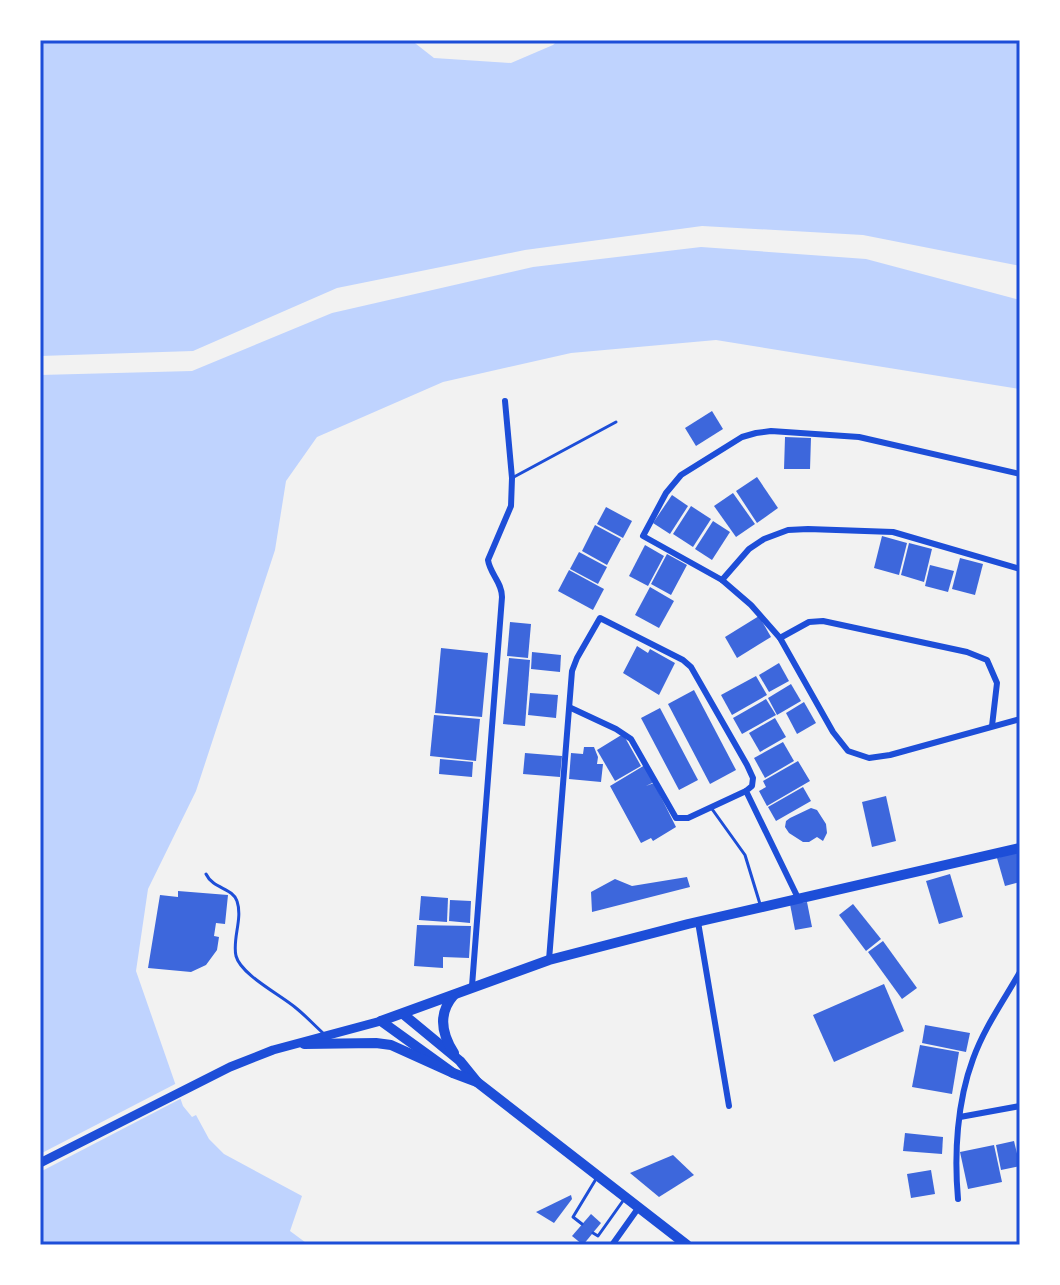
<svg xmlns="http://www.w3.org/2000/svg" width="1060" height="1285" viewBox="0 0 1060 1285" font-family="'Playfair Display',serif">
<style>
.water{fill:#bfd3fe}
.pier{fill:#f2f2f2}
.building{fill:#3d67dc}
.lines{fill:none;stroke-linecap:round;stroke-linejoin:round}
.service{stroke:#1d4ed8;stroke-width:3}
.minor{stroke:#1d4ed8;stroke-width:6}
.primary{stroke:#1d4ed8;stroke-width:9}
.trunk{stroke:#1d4ed8;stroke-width:10}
.neatline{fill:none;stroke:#1d4ed8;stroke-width:3}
</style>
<rect width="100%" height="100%" fill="#f2f2f2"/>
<g class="water">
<polygon points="40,40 411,40 434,58 511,63 553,45 558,40 1020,40 1020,266 863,235 702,226 525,250 337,288 193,351 40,356"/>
<polygon points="701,247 866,259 1020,300 1020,389 716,340 571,353 443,382 317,437 286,481 275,550 196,791 148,889 136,971 183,1106 192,1117 196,1115 209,1139 224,1154 302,1196 290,1231 309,1245 42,1245 40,1242 40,375 192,371 332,313 533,267"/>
</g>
<polygon class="pier" points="179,1082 184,1097 40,1172 40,1154"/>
<g class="building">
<polygon points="712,411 723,429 696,446 685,428"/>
<polygon points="785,437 811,438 810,469 784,469"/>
<polygon points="757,477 778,508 757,523 736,491"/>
<polygon points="733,493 755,524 736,537 714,506"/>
<polygon points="672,495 688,506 670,534 653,523"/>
<polygon points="691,506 711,519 693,547 673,534"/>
<polygon points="606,507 632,521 623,538 597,524"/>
<polygon points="713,521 730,532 712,560 695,549"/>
<polygon points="595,525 621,539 607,565 582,551"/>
<polygon points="882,536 907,543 899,575 874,568"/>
<polygon points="909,543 932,549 924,582 901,575"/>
<polygon points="645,545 664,556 648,586 629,576"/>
<polygon points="579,552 607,567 598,584 570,569"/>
<polygon points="667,554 687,565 671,595 651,584"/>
<polygon points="960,558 983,564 975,595 952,589"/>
<polygon points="930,565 954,571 948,592 925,586"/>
<polygon points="569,570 604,589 593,610 558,591"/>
<polygon points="650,587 674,601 659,628 635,615"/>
<polygon points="759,616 771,637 737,658 725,637"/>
<polygon points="510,622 531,624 528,658 507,656"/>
<polygon points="637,646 648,653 650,649 675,663 659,695 623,673"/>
<polygon points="441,648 488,653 482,717 435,713"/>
<polygon points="532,652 561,655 560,672 531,669"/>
<polygon points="509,658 530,660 525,726 503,724"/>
<polygon points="779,663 789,681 769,692 759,675"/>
<polygon points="756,676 767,695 732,715 721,695"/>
<polygon points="791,684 801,701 777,715 768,698"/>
<polygon points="694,690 736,770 710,784 668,704"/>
<polygon points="530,693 558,695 556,718 528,715"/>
<polygon points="766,699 776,715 742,734 733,718"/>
<polygon points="804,702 816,723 797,734 786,713"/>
<polygon points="660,708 698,780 679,790 641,718"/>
<polygon points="434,715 480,719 476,761 430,756"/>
<polygon points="775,718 786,737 760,752 749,733"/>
<polygon points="623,734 641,766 615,781 597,750"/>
<polygon points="783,742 794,761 765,778 754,758"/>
<polygon points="584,747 594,747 598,757 597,764 603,764 601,782 569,779 571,753 583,754"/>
<polygon points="525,753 562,756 560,777 523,774"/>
<polygon points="440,759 473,762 472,777 439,774"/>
<polygon points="798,761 810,781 767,806 759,791 766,787 763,781"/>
<polygon points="645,765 654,782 646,786 654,783 676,827 653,841 651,838 641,843 610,786"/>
<polygon points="803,787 811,801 776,821 768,807"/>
<polygon points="886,796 896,841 872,847 862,802"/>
<polygon points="811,808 817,810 826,824 827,833 823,841 817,837 809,842 803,842 789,833 785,827 786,821 790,818"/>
<polygon points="1020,851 1020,882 1005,886 997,858"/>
<polygon points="950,874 963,917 939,924 926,881"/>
<polygon points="687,877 690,887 592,912 591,892 615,879 632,886"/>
<polygon points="178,891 228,895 225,924 216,923 214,936 219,937 217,950 206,965 191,972 148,968 160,895 178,897"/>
<polygon points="421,896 448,898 447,922 419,920"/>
<polygon points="450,900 471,901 470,923 449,921"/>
<polygon points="807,902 812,927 795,930 790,904"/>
<polygon points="853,904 881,939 866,951 839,915"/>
<polygon points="417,925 471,926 469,958 443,957 443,968 414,966"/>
<polygon points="883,941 917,988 902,999 868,952"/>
<polygon points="884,984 904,1031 834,1062 813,1015"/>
<polygon points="925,1025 970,1033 966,1052 922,1043"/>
<polygon points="920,1045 959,1052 952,1094 912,1087"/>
<polygon points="905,1133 943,1137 942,1154 903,1151"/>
<polygon points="1014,1141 1020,1166 1001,1170 996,1145"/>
<polygon points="994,1145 1002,1182 968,1189 960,1152"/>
<polygon points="673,1155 694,1175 659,1197 630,1173"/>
<polygon points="931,1170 935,1194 911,1198 907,1174"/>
<polygon points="571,1195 572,1199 554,1223 536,1212"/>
<polygon points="591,1214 601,1223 583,1245 572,1236"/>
</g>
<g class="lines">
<g class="service">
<polyline points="512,478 616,422"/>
<polyline points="712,809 745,855 760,904"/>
<path d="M206 874C213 889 233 888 237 901 243 919 232 939 236 956 241 975 281 995 296 1008 306 1016 314 1025 323 1033"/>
<polyline points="582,1224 573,1217 596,1179"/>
<polyline points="593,1233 598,1236 625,1198"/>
</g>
<g class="minor">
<polyline points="1020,474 859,437 771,431 756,433 742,437 681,475 666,493 643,536 722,580 751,605 780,638 833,732 848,751 869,758 890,755 1020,719"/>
<polyline points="722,580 749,549 764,539 788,530 808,529 893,532 1020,569"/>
<polyline points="780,638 809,622 823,621 967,652 987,660 997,683 992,726"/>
<polyline points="571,708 616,729 631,739 676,818 688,818 746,791"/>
<polyline points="698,922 729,1106"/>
<polyline points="549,960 572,671 577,658 600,618 683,660 691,667 747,765 753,778 752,786 746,791 799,900"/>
<path d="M472 986 502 597C502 582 490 574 488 560L511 506 512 478 505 401"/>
<polyline points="960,1117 1020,1106"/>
<path d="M958 1199C954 1154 957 1102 973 1059 984 1028 1004 1000 1020 972"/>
<polyline points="612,1245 639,1207"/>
</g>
<polyline class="primary" points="40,1163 230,1067 273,1050 381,1021"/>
<g class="trunk">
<polyline points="403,1014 460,1061 477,1082 687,1245"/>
<polyline points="381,1021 549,960 688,924 1020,848"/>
<polyline points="381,1021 453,1073 477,1082"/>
<polyline points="304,1044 376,1043 391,1045 453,1073"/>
<path d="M454 1053C441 1033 438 1013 454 995"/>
</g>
</g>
<rect width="1060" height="1285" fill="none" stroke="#ffffff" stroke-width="84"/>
<rect x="42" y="42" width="976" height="1201" class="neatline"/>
</svg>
